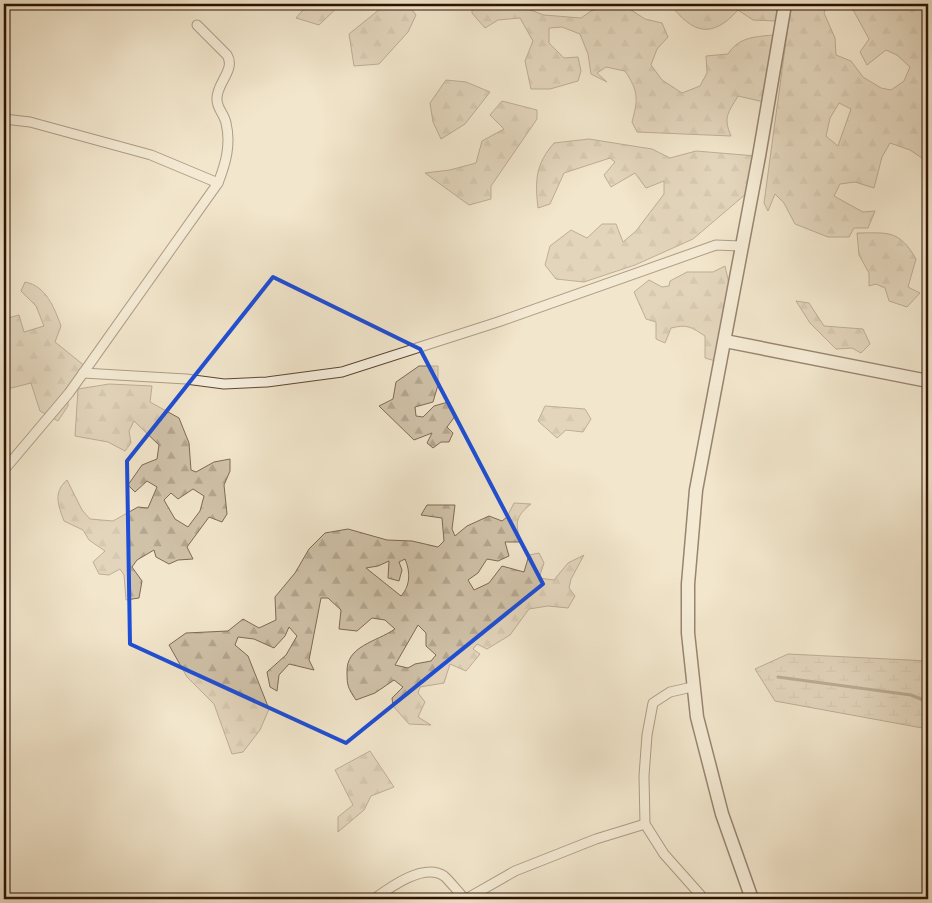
<svg xmlns="http://www.w3.org/2000/svg" width="932" height="903" viewBox="0 0 932 903" font-family="'IM FELL DW Pica',serif">
<style>
.forest{fill:url(#forest-firs);stroke:#7e6a54;fill-rule:evenodd}
.wetland{fill:url(#wetland-marsh);stroke:#7e6a54}
.lines{fill:none;stroke-linecap:round;stroke-linejoin:round}
.stream{stroke:#7a6651;stroke-width:3}
.street-casing{stroke:#5d4633;stroke-width:11}
.secondary-casing{stroke:#2b1100;stroke-width:15}
.street{stroke:#f7efde;stroke-width:9}
.secondary{stroke:#f7efde;stroke-width:12}
.marked{fill:none;stroke:#1d4ed8;stroke-width:4;stroke-linejoin:round}
</style>
<defs>
<pattern id="forest-firs" width="22" height="20" patternUnits="userSpaceOnUse" patternTransform="scale(1.25)"><rect width="22" height="20" fill="#d0c2a9"/><path d="M5 1l3.5 6h-7zM16 11l3.5 6h-7z" fill="#b3a690"/></pattern>
<pattern id="wetland-marsh" width="20" height="14" patternUnits="userSpaceOnUse" patternTransform="scale(1.25)"><rect width="20" height="14" fill="#d0c2a9"/><path d="M1 5h8M5 5V1M11 12h8M15 12V8" fill="none" stroke="#b3a690"/></pattern>
</defs>
<rect width="100%" height="100%" fill="#f2e6cc"/>
<filter id="stains"><feTurbulence type="fractalNoise" baseFrequency=".004" numOctaves="4"/><feColorMatrix values="0 0 0 0 .2 0 0 0 0 .09 0 0 0 0 .02 0 0 0 .5 -.17"/></filter>
<radialGradient id="worn" r=".72"><stop offset=".6" stop-color="#630" stop-opacity="0"/><stop offset="1" stop-color="#630" stop-opacity=".3"/></radialGradient>
<g class="forest">
<polygon points="308,4 341,4 319,25 296,18"/>
<polygon points="377,4 408,4 416,15 408,32 379,64 354,66 349,34 380,9"/>
<path d="M472 4H497L500 7 517 5 544 15 581 18 591 11 611 4H622L645 19 662 23 668 37 657 49 651 65 662 80 682 93 700 86 707 73 706 56 728 54C739 37 754 37 773 35L764 102 738 96C728 113 723 117 731 136L637 132 632 122C638 99 639 92 625 71L606 67 597 73 607 82 591 74 588 54 580 34 562 27 549 28V43L564 58 578 57 581 71 578 81 550 89H531L525 61 533 41 520 18 498 20 485 28 472 13Z"/>
<path d="M670 4H778L776 21 753 20 738 10C712 39 693 34 670 4Z"/>
<path d="M791 4H828L824 13 835 38 836 55 851 61 863 77 881 88 891 90 904 81 910 67 897 55 886 50 867 65 860 52 869 39 851 6 852 4H904L912 12 922 4 928 11V162L910 150 890 143 882 157 874 188 855 182 840 184 834 196 863 212 875 211 868 228H854L849 237H828L795 224 784 203 775 194 768 211 764 203ZM839 103 851 109 838 146 826 136 830 118Z"/>
<polygon points="446,80 466,82 490,92 465,124 441,139 433,122 430,103"/>
<polygon points="502,101 537,110 537,119 491,186 491,199 469,205 425,173 450,170 476,163 482,141 504,129 490,115"/>
<path d="M589 139 652 149 670 158 696 151 756 156 747 193 693 239 635 265 584 282 556 279 545 265 550 246 571 230 587 238 602 224H616L623 242 636 231 664 194V181L646 188 635 173 611 187 604 175 615 162 610 158 564 173 550 204 538 208C535 181 535 165 554 143Z"/>
<path d="M857 233C887 233 899 229 916 259L908 287 920 293 907 307 889 301 885 288 876 284 869 286V273L859 255Z"/>
<path d="M725 266 730 288 719 362 705 358V336C691 327 688 324 671 328L665 343 656 339V322L646 319 634 292 649 280 662 287 669 286 670 281 687 272H713Z"/>
<path d="M25 282C46 286 54 307 61 326L55 342 86 367 68 389V406L58 421 40 411 31 383 7 389 4 385V331L6 329 4 327V305L8 318 19 315 24 332 44 326 36 306 21 291Z"/>
<polygon points="796,301 809,303 824,326 863,329 870,344 861,353 852,348 836,349 810,323"/>
<polygon points="419,366 438,366 438,385 433,402 415,407 416,416 423,417 434,406 448,402 456,415 447,427 453,433 449,442 441,442 433,448 427,443 432,433 414,440 379,406 393,399 396,382"/>
<path d="M109 384 152 386 150 402 179 418 189 443 191 470 196 472 214 462 230 459V471L224 485 227 514 222 522 209 517 187 547 193 559 178 560 169 564 156 557 154 550 137 560 132 567 142 581 139 598 126 600 124 575 120 569 109 575 99 574 93 562 105 551 89 540 83 530 64 521C58 505 53 492 67 480L82 510 90 519 113 521 138 507 148 508 157 487 147 481 135 492 128 485 142 465 157 459 159 445 134 421 129 431 131 443 125 451 108 442 75 436 78 389ZM193 489 204 496 200 511 188 527 175 519 164 500 171 493 178 499Z"/>
<polygon points="545,406 585,409 591,419 583,432 566,430 557,438 538,421"/>
<path d="M514 503 531 504C515 517 515 523 521 542H505L509 556 498 561 487 559 478 573 468 580 474 590 489 583 502 566 524 572 529 555 539 553 544 563 539 578 554 580 568 563 584 555 571 579 569 588 575 596 568 608 548 606 529 609 510 635 487 649 477 644 473 649 480 654 466 671 450 664 444 683 420 687 418 693 425 702 418 717 431 725 409 724 393 706 392 698 403 687 394 680 375 693 356 700C348 688 347 686 347 672 346 646 376 642 395 629L385 620 372 618 357 631 339 629 341 610 328 598H321L309 660 314 670 289 664 279 675 277 691 270 687 267 672 286 655 297 636 289 627 285 636 274 648 254 639 238 637 235 645 248 656 269 709 260 730 243 752 232 754 214 704 187 677 169 645 186 633 228 631 243 619 259 628 276 620 275 597 295 573 309 549 325 533 348 529 387 540 412 541 438 547 444 541 442 518 421 515 427 505H455L452 529 455 536 467 526 489 516 502 521 507 517ZM405 559C410 571 411 585 401 596L366 568 378 566 389 561 388 578 399 581 402 570 399 562ZM418 625 426 633V646L436 655 431 661 415 664 408 668 395 665Z"/>
<polygon points="370,751 394,787 371,796 364,810 338,832 338,817 353,805 335,770"/>
</g>
<polygon class="wetland" points="788,654 928,661 928,729 775,701 755,669"/>
<g class="lines">
<polyline class="stream" points="778,677 911,695 928,702"/>
<defs>
<g id="street">
<polyline points="4,119 30,122 151,155 218,183"/>
<polyline points="83,373 186,379 224,384 267,382 342,372 498,322 716,245 740,246"/>
<path d="M4 470 69 393 218 183C226 163 231 144 226 123 224 113 216 108 217 98 217 83 236 69 227 55L197 25"/>
<polyline points="692,687 670,692 653,703 647,735 644,776 645,824 664,854 704,899"/>
<path d="M374 899C389 888 424 862 444 876 448 879 460 894 465 899"/>
<polyline points="466,899 515,871 596,839 645,824"/>
</g>
<g id="secondary">
<polyline points="725,341 928,381"/>
<polyline points="752,899 722,814 697,717 688,633 688,584 696,490 759,156 785,4"/>
</g>
</defs>
<use href="#street" class="street-casing"/>
<use href="#secondary" class="secondary-casing"/>
<use href="#street" class="street"/>
<use href="#secondary" class="secondary"/>
</g>
<path d="M0 0H932V903H0ZM273 277 420 349 543 584 346 743 130 644 127 461Z" fill="#f2e6cc" fill-opacity=".55" fill-rule="evenodd"/>
<path class="marked" d="M273 277 420 349 543 584 346 743 130 644 127 461Z"/>
<rect width="932" height="903" fill="none" stroke="#f2e6cc" stroke-width="20"/>
<rect x="5" y="5" width="922" height="893" fill="none" stroke="#2b1100" stroke-width="2.5"/>
<rect x="10" y="10" width="912" height="883" fill="none" stroke="#2b1100"/>
<rect width="100%" height="100%" filter="url(#stains)"/>
<rect width="100%" height="100%" fill="url(#worn)"/>
</svg>
